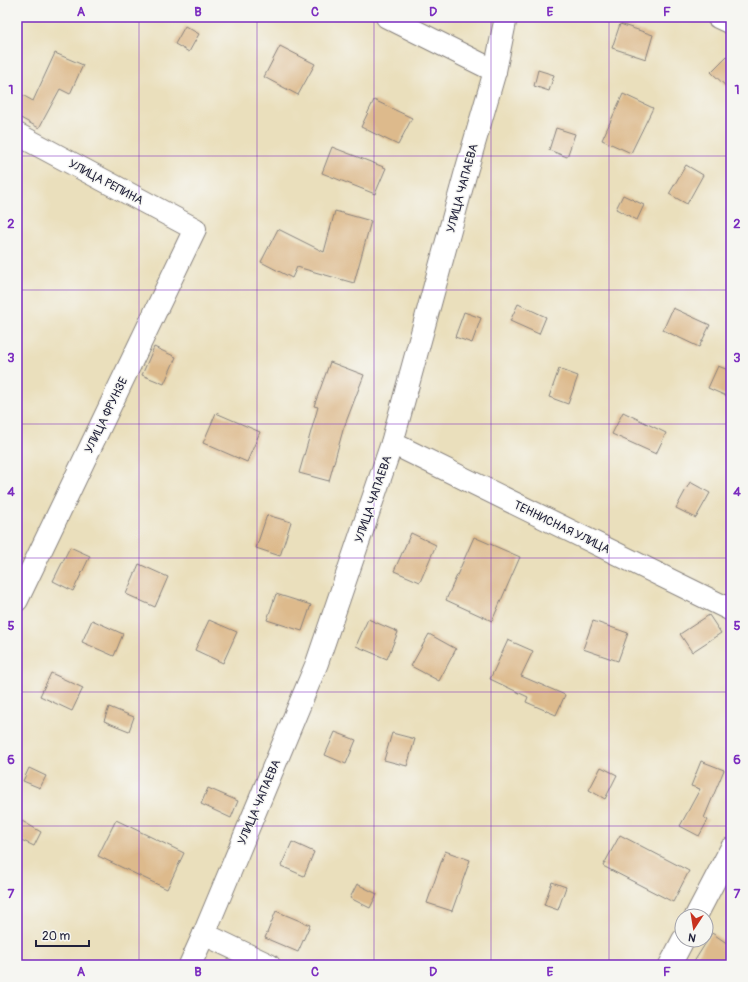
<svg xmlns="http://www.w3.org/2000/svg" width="748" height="982" viewBox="0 0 748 982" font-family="Pangolin,sans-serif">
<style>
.building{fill:#ddba8c}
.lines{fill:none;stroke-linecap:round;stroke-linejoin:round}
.minor-casing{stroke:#86807c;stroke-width:24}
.minor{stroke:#fff;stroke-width:22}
.grid{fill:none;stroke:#7b2cbf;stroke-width:1;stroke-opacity:0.55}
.labels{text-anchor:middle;stroke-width:3;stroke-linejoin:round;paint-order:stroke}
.street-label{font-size:12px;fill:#22223b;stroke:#f6f6f2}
.neatline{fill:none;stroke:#7b2cbf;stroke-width:1.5}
.grid-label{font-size:13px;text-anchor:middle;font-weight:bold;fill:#7b2cbf}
</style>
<rect width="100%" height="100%" fill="#f6f6f2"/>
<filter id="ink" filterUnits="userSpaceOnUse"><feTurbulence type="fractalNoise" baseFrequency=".025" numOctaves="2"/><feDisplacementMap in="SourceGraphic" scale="8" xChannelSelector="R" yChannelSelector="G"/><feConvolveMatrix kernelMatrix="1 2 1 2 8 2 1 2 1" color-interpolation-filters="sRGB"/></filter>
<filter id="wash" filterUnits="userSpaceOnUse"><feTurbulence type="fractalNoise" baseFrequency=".012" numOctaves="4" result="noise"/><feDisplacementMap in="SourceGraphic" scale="16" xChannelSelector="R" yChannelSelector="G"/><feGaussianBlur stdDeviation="0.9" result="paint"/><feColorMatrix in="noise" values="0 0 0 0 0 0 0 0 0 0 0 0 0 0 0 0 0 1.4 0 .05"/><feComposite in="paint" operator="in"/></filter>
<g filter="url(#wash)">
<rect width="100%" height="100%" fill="#eadfbc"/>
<g id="blocks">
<g class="building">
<polygon points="620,24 653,35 646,59 612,48"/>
<polygon points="185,26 199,34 189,52 175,44"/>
<polygon points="280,46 315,64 298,95 264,77"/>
<polygon points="731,52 731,91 711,72"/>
<polygon points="55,53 83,65 70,94 60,89 39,128 17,116 17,92 33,101"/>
<polygon points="538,70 554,75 549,91 534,86"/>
<polygon points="623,94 653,108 631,153 602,140"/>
<polygon points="374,100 412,118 398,145 361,127"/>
<polygon points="556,128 575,134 567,157 549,150"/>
<polygon points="332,147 386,168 375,194 322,173"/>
<polygon points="686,165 703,175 687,204 669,194"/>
<polygon points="623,195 644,205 637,220 616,209"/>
<polygon points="335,211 371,221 354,283 297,267 292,278 261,262 278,229 324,252"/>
<polygon points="518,304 546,317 539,334 510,321"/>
<polygon points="673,308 710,325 699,347 663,330"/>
<polygon points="464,312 481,318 472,343 455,337"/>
<polygon points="154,347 176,357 164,384 142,375"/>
<polygon points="330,362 364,375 343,430 329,481 299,473 318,407 314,406"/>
<polygon points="718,366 731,371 731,398 708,388"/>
<polygon points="559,369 578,376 568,404 549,397"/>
<polygon points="623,412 666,433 656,454 612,434"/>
<polygon points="216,413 260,432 247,462 203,443"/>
<polygon points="690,482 710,493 696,518 676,508"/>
<polygon points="267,515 291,522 280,556 256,548"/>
<polygon points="411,533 436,545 420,582 394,571"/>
<polygon points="474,537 520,557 492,621 446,600"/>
<polygon points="70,547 90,556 73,591 53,581"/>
<polygon points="139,564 168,577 155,607 126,594"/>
<polygon points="276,594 311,605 302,631 267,620"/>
<polygon points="709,615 721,633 692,652 680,634"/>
<polygon points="368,619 398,632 387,659 356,646"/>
<polygon points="92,620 123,634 114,656 82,642"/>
<polygon points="209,620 237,632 223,663 195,650"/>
<polygon points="593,621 628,633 618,661 583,649"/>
<polygon points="429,634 456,649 439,681 411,666"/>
<polygon points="508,640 533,651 521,676 565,695 556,715 526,702 528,697 490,679"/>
<polygon points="51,673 83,688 72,711 40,696"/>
<polygon points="109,707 134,717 129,731 104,721"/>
<polygon points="335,732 356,740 346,764 325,755"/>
<polygon points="392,733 415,739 407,766 384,760"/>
<polygon points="701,761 724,770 704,818 708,820 699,836 680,826 700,789 691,786"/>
<polygon points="601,767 617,775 605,799 589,790"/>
<polygon points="29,768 46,776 40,788 23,781"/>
<polygon points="208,788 238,801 231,818 201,804"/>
<polygon points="116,820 184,853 167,889 98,856"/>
<polygon points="22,821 41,832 34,846 17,838 17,831"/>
<polygon points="620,835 689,871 673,902 603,866"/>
<polygon points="292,842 314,852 304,876 281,866"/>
<polygon points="445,851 470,860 452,911 427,903"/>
<polygon points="552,882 566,887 558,910 544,905"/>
<polygon points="357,884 377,894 370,908 350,898"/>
<polygon points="276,911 310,925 298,952 265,938"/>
<polygon points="712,933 731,946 731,965 692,965"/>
</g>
</g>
</g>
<g filter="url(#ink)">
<use href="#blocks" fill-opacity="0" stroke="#86807c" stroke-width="1"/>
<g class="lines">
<defs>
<g id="minor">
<polyline points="387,17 495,71"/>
<polyline points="718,17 731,23"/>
<polyline points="17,134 195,229 17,600"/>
<polyline points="392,443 731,610"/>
<polyline points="696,916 731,849"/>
<polyline points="204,934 269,965"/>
<polyline points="190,965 204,934 317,663 392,443 465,175 495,71 506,17"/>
<polyline points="670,965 683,940"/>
</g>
</defs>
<use href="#minor" class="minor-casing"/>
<use href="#minor" class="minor"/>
</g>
</g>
<path class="grid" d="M139 17V965M257 17V965M374 17V965M491 17V965M609 17V965M17 156H731M17 290H731M17 424H731M17 558H731M17 692H731M17 826H731"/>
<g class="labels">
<g class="street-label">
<text transform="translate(106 182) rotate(28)" y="4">УЛИЦА РЕПИНА</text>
<text transform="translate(462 188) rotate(-75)" y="4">УЛИЦА ЧАПАЕВА</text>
<text transform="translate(106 415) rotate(-64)" y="4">УЛИЦА ФРУНЗЕ</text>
<text transform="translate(373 499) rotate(-71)" y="4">УЛИЦА ЧАПАЕВА</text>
<text transform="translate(562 527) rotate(26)" y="4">ТЕННИСНАЯ УЛИЦА</text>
<text transform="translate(259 802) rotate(-67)" y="4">УЛИЦА ЧАПАЕВА</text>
</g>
</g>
<rect width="748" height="982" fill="none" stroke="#f6f6f2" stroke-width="44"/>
<g transform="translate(694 928) rotate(192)"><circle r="19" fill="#f6f6f2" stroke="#a1a1a9"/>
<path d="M0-3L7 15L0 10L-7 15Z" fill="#c8321e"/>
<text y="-6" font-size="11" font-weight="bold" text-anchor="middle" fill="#22223b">N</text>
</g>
<path d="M36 940v6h53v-6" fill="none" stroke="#22223b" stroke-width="2"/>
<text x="42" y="940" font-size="12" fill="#22223b" stroke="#f6f6f2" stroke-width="3" paint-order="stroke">20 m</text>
<rect x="22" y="22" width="704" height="938" class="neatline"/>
<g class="grid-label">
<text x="81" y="16">A</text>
<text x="198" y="16">B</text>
<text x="315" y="16">C</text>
<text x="433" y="16">D</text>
<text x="550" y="16">E</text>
<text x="667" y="16">F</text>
<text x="11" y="94">1</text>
<text x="737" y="94">1</text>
<text x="11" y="228">2</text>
<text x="737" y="228">2</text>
<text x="11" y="362">3</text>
<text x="737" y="362">3</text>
<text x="11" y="496">4</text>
<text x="737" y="496">4</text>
<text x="11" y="630">5</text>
<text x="737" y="630">5</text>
<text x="11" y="764">6</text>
<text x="737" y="764">6</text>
<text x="11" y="898">7</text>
<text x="737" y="898">7</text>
<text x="81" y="976">A</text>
<text x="198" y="976">B</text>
<text x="315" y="976">C</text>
<text x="433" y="976">D</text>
<text x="550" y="976">E</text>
<text x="667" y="976">F</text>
</g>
</svg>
